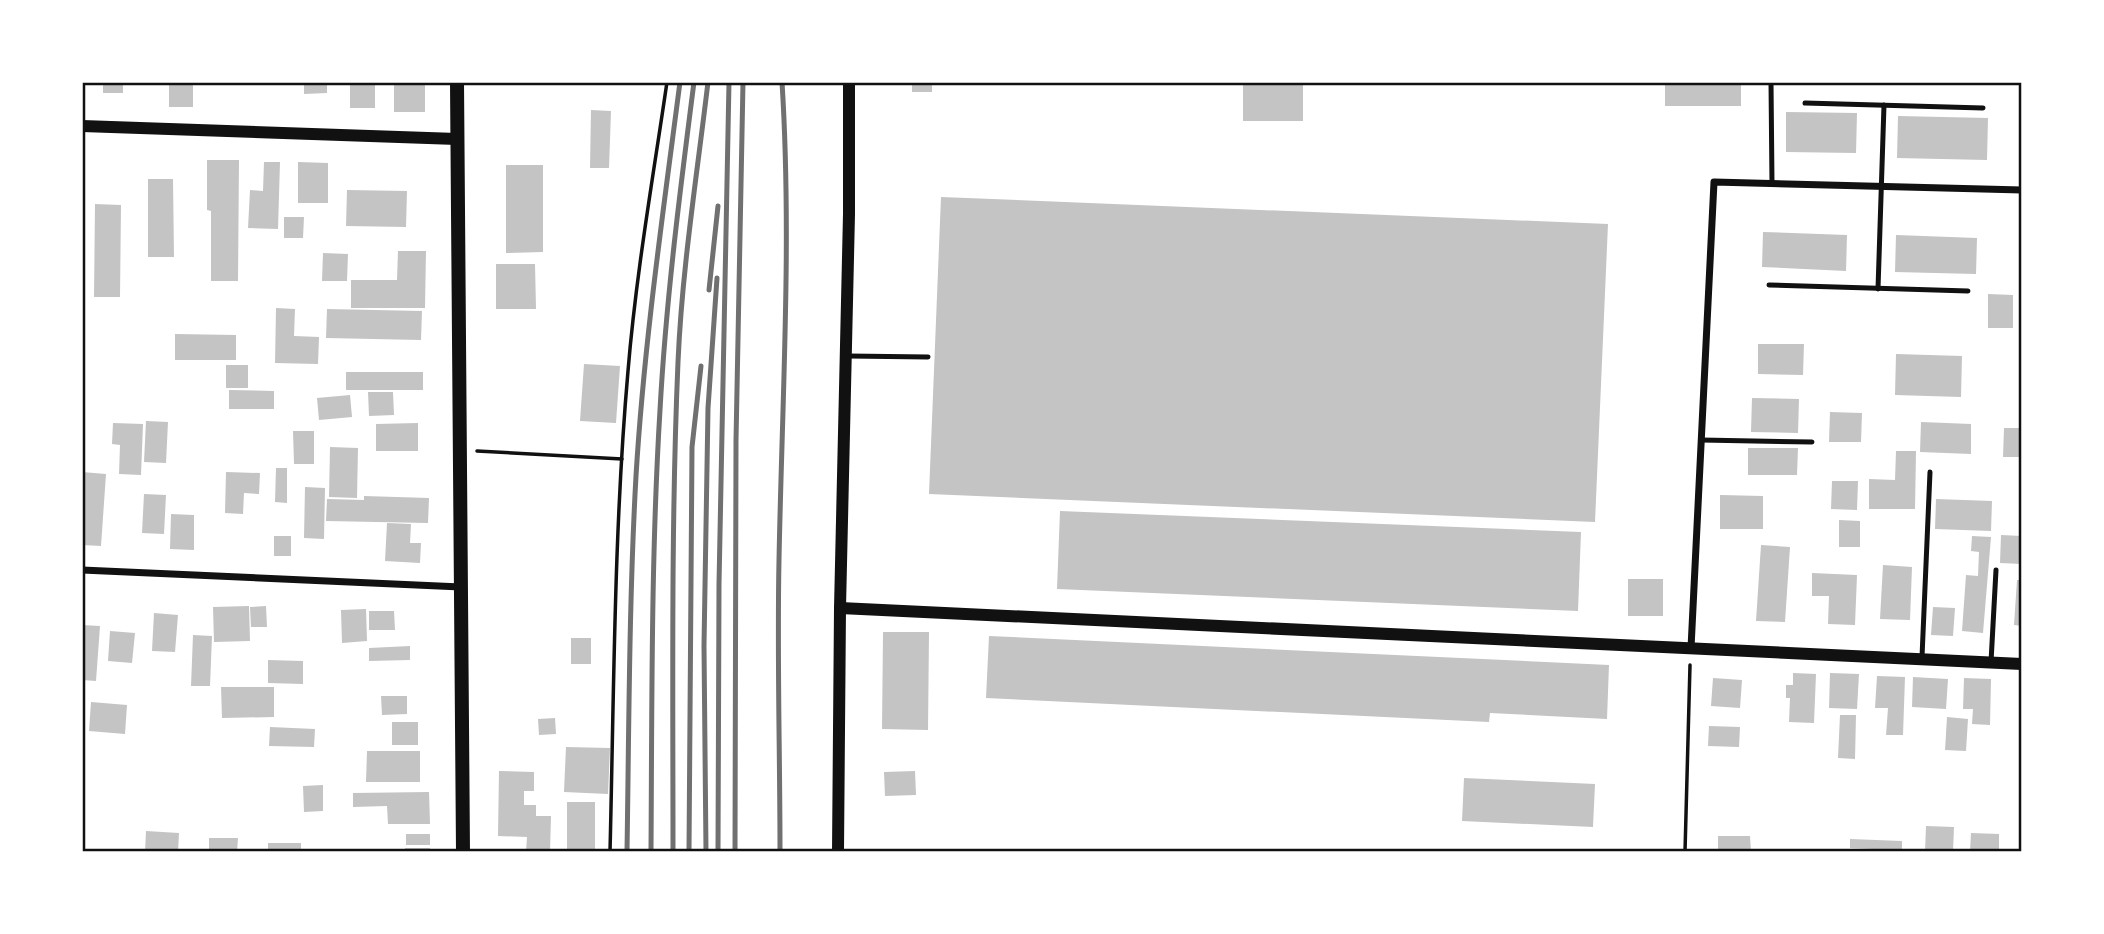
<svg xmlns="http://www.w3.org/2000/svg" width="2104" height="934" viewBox="0 0 2104 934" font-family="Inter,sans-serif">
<style>
.building{fill:#c4c4c4}
.lines{fill:none;stroke-linecap:round;stroke-linejoin:round}
.path{stroke:#111;stroke-width:3.5}
.service{stroke:#111;stroke-width:5}
.minor{stroke:#111;stroke-width:7}
.tertiary{stroke:#111;stroke-width:12}
.secondary{stroke:#111;stroke-width:14}
.rail{stroke:#707070;stroke-width:5}
.neatline{fill:none;stroke:#111;stroke-width:2.5}
</style>
<rect width="100%" height="100%" fill="#fff"/>
<g class="building">
<rect x="103" y="82" width="20" height="11"/>
<rect x="169" y="82" width="24" height="25"/>
<polygon points="304,82 327,82 327,93 304,94"/>
<rect x="350" y="82" width="25" height="26"/>
<rect x="394" y="82" width="31" height="30"/>
<rect x="912" y="82" width="20" height="10"/>
<rect x="1243" y="82" width="60" height="39"/>
<rect x="1665" y="82" width="76" height="24"/>
<polygon points="591,110 611,111 609,168 590,168"/>
<polygon points="1786,112 1857,113 1856,153 1786,152"/>
<polygon points="1898,116 1988,118 1987,160 1897,158"/>
<polygon points="207,160 239,160 238,281 211,281 211,211 207,210"/>
<polygon points="264,162 280,162 278,229 248,228 250,190 263,191"/>
<polygon points="298,162 328,163 328,203 298,203"/>
<polygon points="506,165 543,165 543,252 506,253"/>
<polygon points="148,179 173,179 174,257 148,257"/>
<polygon points="347,190 407,191 406,227 346,226"/>
<polygon points="941,197 1608,224 1595,522 929,494"/>
<polygon points="95,204 121,205 120,297 94,297"/>
<polygon points="284,217 304,217 303,238 284,238"/>
<polygon points="1763,232 1847,235 1846,271 1762,267"/>
<polygon points="1896,235 1977,238 1976,274 1895,272"/>
<polygon points="398,251 426,251 425,308 351,308 351,280 397,280"/>
<polygon points="323,253 348,254 347,281 322,281"/>
<polygon points="496,264 535,264 536,309 496,309"/>
<polygon points="1988,294 2013,295 2013,328 1988,328"/>
<polygon points="276,308 295,309 294,336 319,337 318,364 275,363"/>
<polygon points="327,309 422,311 421,340 326,338"/>
<polygon points="175,334 236,335 236,360 175,360"/>
<polygon points="1758,344 1804,344 1803,375 1758,374"/>
<polygon points="1896,354 1962,356 1961,397 1895,395"/>
<polygon points="584,364 620,366 616,423 580,421"/>
<rect x="226" y="365" width="22" height="23"/>
<rect x="346" y="372" width="77" height="18"/>
<polygon points="229,390 274,391 274,409 229,409"/>
<polygon points="368,392 393,392 394,415 369,416"/>
<polygon points="350,395 352,417 319,420 317,398"/>
<polygon points="1752,398 1799,399 1798,433 1751,432"/>
<polygon points="1830,412 1862,413 1861,442 1829,442"/>
<polygon points="146,421 168,422 166,463 144,462"/>
<polygon points="1921,422 1971,424 1971,454 1920,452"/>
<polygon points="113,423 143,424 141,475 119,474 120,445 112,444"/>
<polygon points="418,423 418,451 376,451 376,424"/>
<polygon points="2004,428 2022,428 2022,457 2003,457"/>
<polygon points="293,431 314,431 314,464 294,464"/>
<polygon points="330,447 358,448 357,498 329,497"/>
<polygon points="1748,448 1798,448 1797,475 1748,475"/>
<polygon points="1896,451 1916,451 1915,509 1869,509 1869,479 1895,480"/>
<polygon points="276,468 287,468 287,503 275,502"/>
<polygon points="82,472 106,474 101,546 82,545"/>
<polygon points="226,472 260,473 259,494 244,493 243,514 225,513"/>
<polygon points="1832,481 1858,481 1857,510 1831,509"/>
<polygon points="305,487 325,488 324,539 304,538"/>
<polygon points="144,494 166,495 164,534 142,533"/>
<polygon points="1720,495 1763,496 1763,529 1720,529"/>
<polygon points="364,496 429,498 428,523 326,521 327,499 364,500"/>
<polygon points="1936,499 1992,501 1991,531 1935,529"/>
<polygon points="1060,511 1581,532 1578,611 1057,589"/>
<polygon points="171,514 194,515 194,550 170,549"/>
<polygon points="1839,520 1860,521 1860,547 1839,547"/>
<polygon points="387,523 411,524 410,543 421,543 420,563 385,561"/>
<polygon points="2001,535 2022,536 2022,564 2000,563"/>
<rect x="274" y="536" width="17" height="20"/>
<polygon points="1972,536 1991,537 1983,633 1962,631 1966,575 1978,576 1979,552 1971,551"/>
<polygon points="1761,545 1790,547 1785,622 1756,621"/>
<polygon points="1883,565 1912,567 1910,620 1880,619"/>
<polygon points="1812,573 1857,575 1855,625 1828,624 1829,596 1812,596"/>
<rect x="1628" y="579" width="35" height="37"/>
<polygon points="2017,580 2022,580 2022,626 2014,625"/>
<polygon points="249,606 250,641 214,642 213,607"/>
<polygon points="266,606 267,627 251,627 250,607"/>
<polygon points="1933,607 1955,608 1953,636 1931,635"/>
<polygon points="366,609 367,641 342,643 341,610"/>
<polygon points="369,611 394,611 395,630 369,630"/>
<polygon points="154,613 178,615 175,652 152,651"/>
<polygon points="82,625 100,626 96,681 82,680"/>
<polygon points="110,631 135,633 132,663 108,661"/>
<polygon points="883,632 929,632 928,730 882,729"/>
<polygon points="193,635 212,636 210,686 191,686"/>
<polygon points="989,636 1609,665 1607,719 1490,713 1489,722 986,698"/>
<rect x="571" y="638" width="20" height="26"/>
<polygon points="410,646 410,660 369,661 369,648"/>
<polygon points="268,660 303,661 303,684 268,683"/>
<polygon points="1793,673 1816,674 1814,723 1789,722 1790,698 1786,698 1786,685 1793,685"/>
<polygon points="1830,673 1859,674 1857,709 1829,708"/>
<polygon points="1877,676 1905,677 1903,735 1886,735 1888,708 1875,708"/>
<polygon points="1913,677 1948,679 1946,709 1912,707"/>
<polygon points="1713,678 1742,680 1740,708 1711,706"/>
<polygon points="1964,678 1991,679 1990,725 1972,724 1973,709 1963,709"/>
<polygon points="221,687 274,687 274,717 222,718"/>
<polygon points="381,696 407,696 407,714 382,715"/>
<polygon points="91,702 127,705 125,734 89,731"/>
<polygon points="1840,715 1856,715 1855,759 1838,758"/>
<polygon points="1947,717 1968,719 1966,751 1945,750"/>
<polygon points="555,718 556,734 539,735 538,719"/>
<rect x="392" y="722" width="26" height="23"/>
<polygon points="1709,726 1740,727 1739,747 1708,746"/>
<polygon points="270,727 315,729 314,747 269,746"/>
<polygon points="566,747 610,748 608,794 564,792"/>
<polygon points="367,751 420,751 420,782 366,782"/>
<polygon points="2019,761 2022,762 2022,782 2019,782"/>
<polygon points="499,771 534,772 534,791 524,791 524,805 536,805 536,816 551,816 550,852 526,852 527,837 498,836"/>
<polygon points="915,771 916,795 885,796 884,772"/>
<polygon points="1464,778 1595,784 1593,827 1462,821"/>
<polygon points="323,785 323,811 304,812 303,786"/>
<polygon points="429,792 430,824 388,824 387,806 353,807 353,793"/>
<rect x="567" y="802" width="28" height="50"/>
<polygon points="1926,826 1954,827 1953,852 1925,852"/>
<polygon points="146,831 179,833 178,852 145,852"/>
<polygon points="1971,833 1999,834 1999,852 1970,852"/>
<rect x="406" y="834" width="24" height="11"/>
<polygon points="1718,836 1750,836 1751,852 1718,852"/>
<polygon points="209,838 238,838 237,852 209,852"/>
<polygon points="1850,839 1902,841 1902,852 1873,852 1873,849 1850,848"/>
<rect x="268" y="843" width="33" height="9"/>
<rect x="405" y="848" width="25" height="4"/>
</g>
<g class="lines">
<g class="path">
<polyline points="477,451 622,459"/>
<path d="M610 852C614 691 614 530 628 371 636 274 653 178 667 82"/>
<polyline points="1685,852 1690,665"/>
</g>
<g class="service">
<polyline points="1771,82 1772,184"/>
<polyline points="1805,103 1983,108"/>
<polyline points="1769,285 1968,291"/>
<polyline points="1878,289 1884,105"/>
<polyline points="848,356 928,357"/>
<polyline points="1701,440 1812,442"/>
<polyline points="1922,657 1930,472"/>
<polyline points="1991,662 1996,570"/>
</g>
<g class="minor">
<polyline points="82,570 461,587"/>
<polyline points="1691,648 1714,182 2022,190"/>
</g>
<g class="tertiary">
<polyline points="82,126 457,139"/>
<polyline points="840,608 2022,664"/>
<polyline points="838,852 840,608 849,214 849,82"/>
</g>
<polyline class="secondary" points="457,82 463,852"/>
<g class="rail">
<polyline points="709,290 718,206"/>
<path d="M627 852C629 727 629 601 636 476 644 344 663 213 680 82"/>
<path d="M651 852C652 705 651 557 660 410 666 300 680 191 694 82"/>
<path d="M673 852C673 689 671 525 678 362 682 269 697 175 708 82"/>
<polyline points="689,852 692,447 701,366"/>
<polyline points="706,852 704,646 708,408 717,278"/>
<polyline points="718,852 719,584 729,82"/>
<polyline points="735,852 736,441 743,82"/>
<path d="M780 852C780 754 777 657 779 560 782 401 792 241 782 82"/>
</g>
</g>
<rect width="2104" height="934" fill="none" stroke="#ffffff" stroke-width="168"/>
<rect x="84" y="84" width="1936" height="766" class="neatline"/>
</svg>
